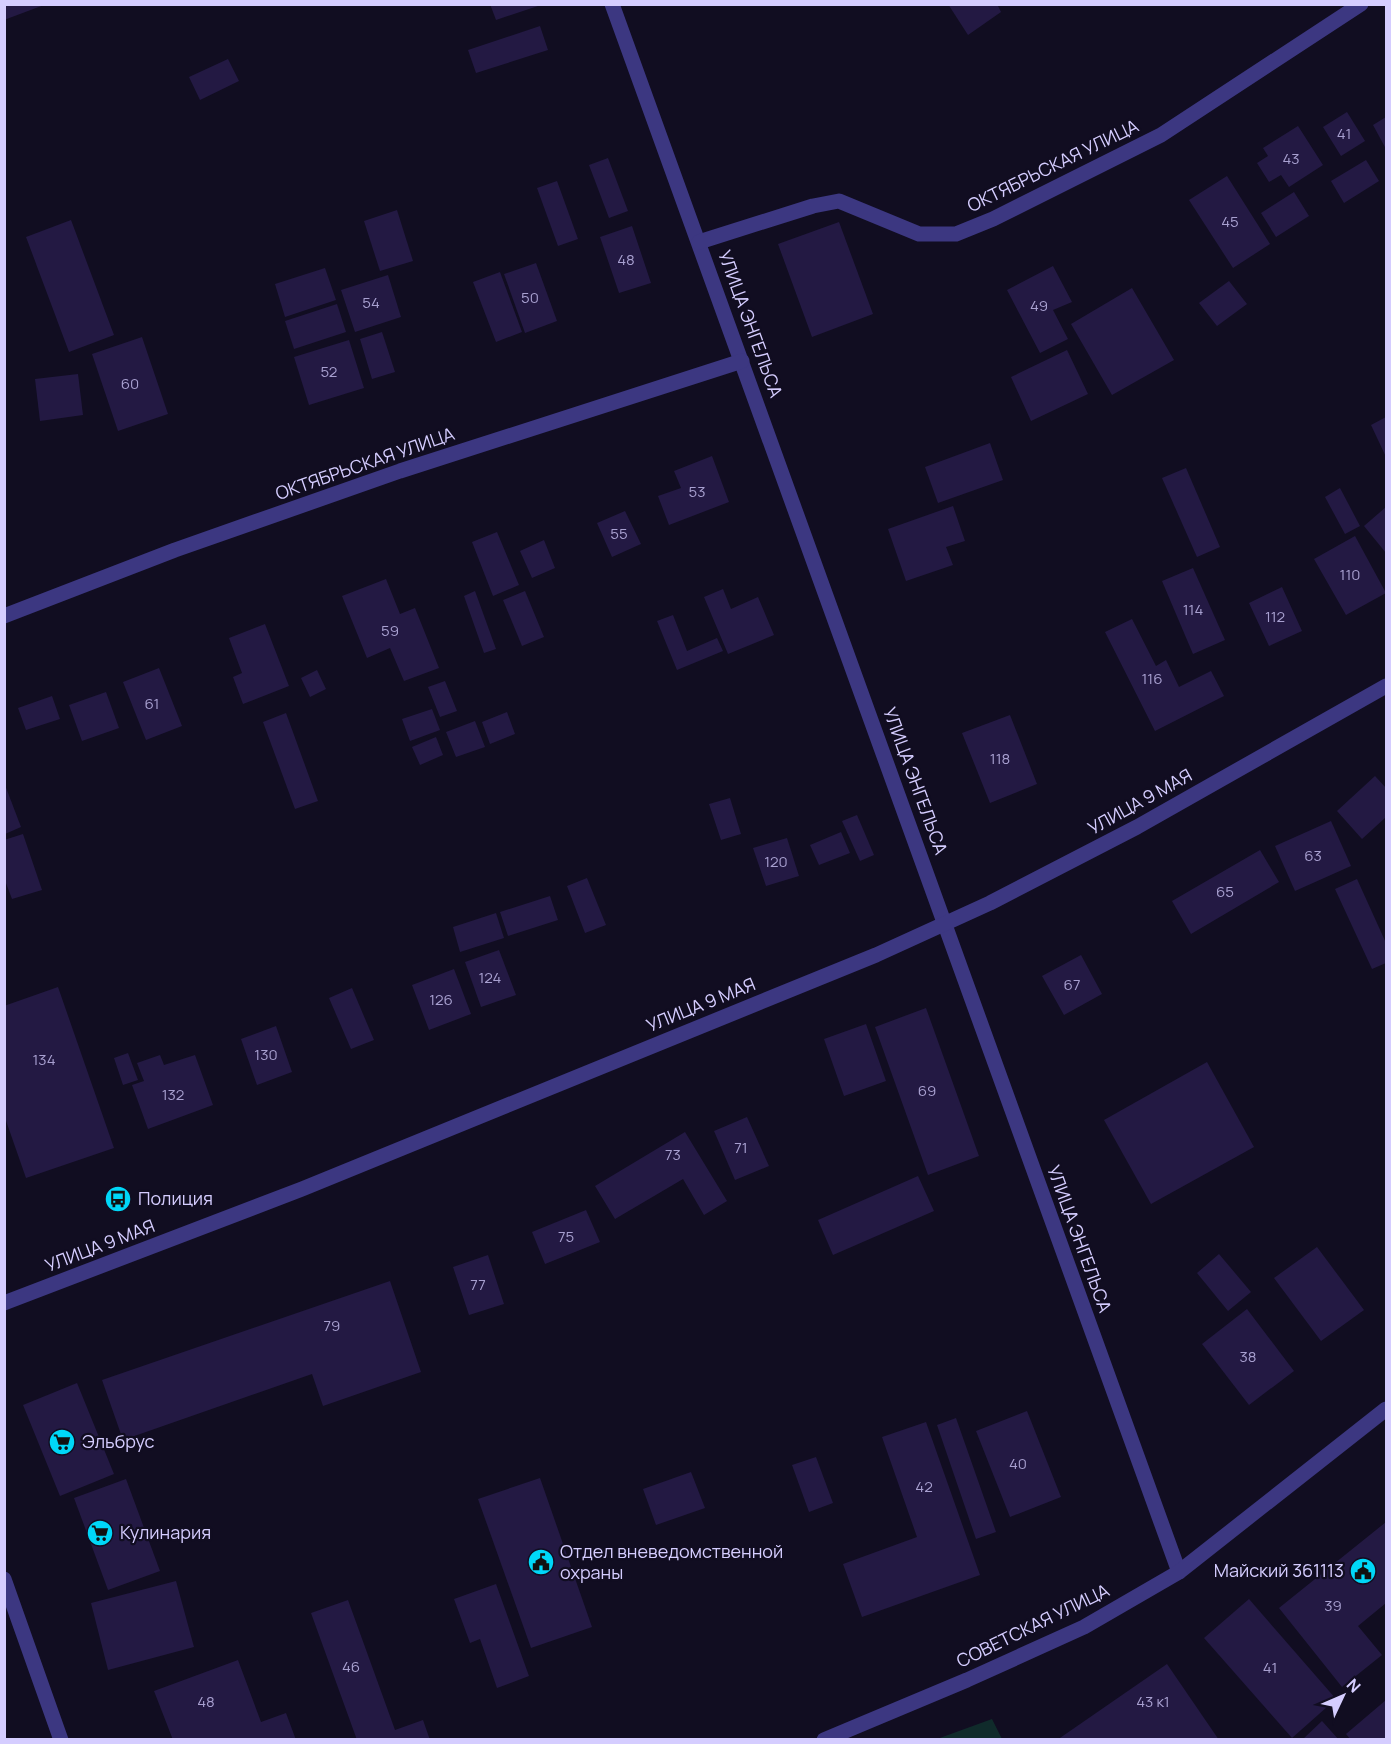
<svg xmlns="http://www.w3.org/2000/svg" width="1391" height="1744" viewBox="0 0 1391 1744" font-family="Manrope,sans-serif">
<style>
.green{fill:#102b2b}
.building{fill:#231943}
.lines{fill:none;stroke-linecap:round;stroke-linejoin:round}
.minor{stroke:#3c3781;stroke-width:15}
.labels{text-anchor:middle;stroke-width:4.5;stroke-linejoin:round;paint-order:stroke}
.number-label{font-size:15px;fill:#a8a0d0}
.street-label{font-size:18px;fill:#d5cdff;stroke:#110d21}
.poi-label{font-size:18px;fill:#d5cdff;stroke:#110d21;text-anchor:start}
</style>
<rect width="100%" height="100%" fill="#110d21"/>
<polygon class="green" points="992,1719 1002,1739 937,1739"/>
<g class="building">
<polygon points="4,4 44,4 44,5 4,20"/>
<polygon points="490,4 541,4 541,5 496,20"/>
<polygon points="948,4 997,4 1001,12 968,35"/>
<polygon points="540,26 548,50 476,73 468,50"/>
<polygon points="228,59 239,81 200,100 189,77"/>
<polygon points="1347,112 1365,141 1341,156 1323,127"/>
<polygon points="1386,117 1386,149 1373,125"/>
<polygon points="1298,126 1323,165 1289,187 1281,175 1269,182 1257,163 1268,156 1263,148"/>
<polygon points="608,158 628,211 609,218 589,165"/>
<polygon points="1366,160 1379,181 1344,203 1331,181"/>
<polygon points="1227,176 1270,244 1233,268 1189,200"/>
<polygon points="557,181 578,239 558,246 537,188"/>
<polygon points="1294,192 1309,216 1276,237 1261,213"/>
<polygon points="397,210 413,261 380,271 364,221"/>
<polygon points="71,220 114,335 69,352 26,237"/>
<polygon points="839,222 873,314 812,337 778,244"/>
<polygon points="632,226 651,283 619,293 600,237"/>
<polygon points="536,263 557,321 525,333 504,274"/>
<polygon points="1053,266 1072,302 1053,310 1068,339 1040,353 1007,290"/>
<polygon points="325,268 336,300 285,317 275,284"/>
<polygon points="500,272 522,332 496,342 473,282"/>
<polygon points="388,275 401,317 355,332 341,290"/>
<polygon points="1229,281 1247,304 1217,326 1199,303"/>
<polygon points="1132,288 1174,360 1112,395 1071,324"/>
<polygon points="337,304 346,332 294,349 285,321"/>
<polygon points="382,332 395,372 372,379 360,339"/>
<polygon points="142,337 168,414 118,431 92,354"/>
<polygon points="349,340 364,388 309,405 294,357"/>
<polygon points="1067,350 1088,394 1031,421 1011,377"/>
<polygon points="78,374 83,415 40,421 35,379"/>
<polygon points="1386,417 1386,457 1371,425"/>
<polygon points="990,443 1003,480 938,503 925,467"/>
<polygon points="712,456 729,502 669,525 658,496 681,488 674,471"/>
<polygon points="1186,468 1220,547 1197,557 1162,478"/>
<polygon points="1340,488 1360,526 1345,534 1325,497"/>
<polygon points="953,506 965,541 946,547 953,565 906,581 888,529"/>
<polygon points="1386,507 1386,553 1364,526"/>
<polygon points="625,511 641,544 612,557 597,523"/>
<polygon points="497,532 519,585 493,596 472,542"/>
<polygon points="1355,536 1386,593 1346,615 1314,559"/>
<polygon points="544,540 555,568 532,578 520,551"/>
<polygon points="1193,568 1225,640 1193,654 1162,581"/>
<polygon points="386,579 400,614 415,608 439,668 404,681 390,648 367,658 342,596"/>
<polygon points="1282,587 1302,631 1269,646 1249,603"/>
<polygon points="723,589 731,609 758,597 774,635 728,654 704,597"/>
<polygon points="475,591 496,649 484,653 464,596"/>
<polygon points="525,591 544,637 522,646 503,600"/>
<polygon points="673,615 687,651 717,638 723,651 677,670 657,621"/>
<polygon points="1132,619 1156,666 1166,660 1179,687 1211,671 1224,696 1155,731 1105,632"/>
<polygon points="265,624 289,686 243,704 233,677 242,673 229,638"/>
<polygon points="159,668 182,726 146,740 123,682"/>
<polygon points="317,670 326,689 310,697 301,678"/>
<polygon points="445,681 457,711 440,717 428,687"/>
<polygon points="106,692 119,728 82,741 69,705"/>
<polygon points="52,696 60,719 26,730 18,708"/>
<polygon points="432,709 440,730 410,741 402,719"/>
<polygon points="507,712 515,734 490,744 482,722"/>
<polygon points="286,713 318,801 295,809 263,722"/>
<polygon points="1010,715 1037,784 990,803 962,733"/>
<polygon points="475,721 485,747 456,757 446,732"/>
<polygon points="436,737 443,755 420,765 412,747"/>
<polygon points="1375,776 1386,788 1386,817 1362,839 1337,811"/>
<polygon points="5,785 21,827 5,834"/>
<polygon points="730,798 741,834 721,840 709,804"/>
<polygon points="857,815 874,855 860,861 842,821"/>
<polygon points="1331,821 1351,866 1295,891 1275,846"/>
<polygon points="841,832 850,853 819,865 810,845"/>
<polygon points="23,834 42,890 12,899 4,878 4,840"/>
<polygon points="787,838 799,876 766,886 753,848"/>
<polygon points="1260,850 1279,882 1191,934 1172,901"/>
<polygon points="587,878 606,925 585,933 567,886"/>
<polygon points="1357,879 1386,943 1386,963 1372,969 1335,889"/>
<polygon points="550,896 558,920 508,936 500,912"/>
<polygon points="496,913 504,938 460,952 453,927"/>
<polygon points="499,950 516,995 481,1007 465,962"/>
<polygon points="1081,955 1102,994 1064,1015 1042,976"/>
<polygon points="454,969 471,1014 429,1030 412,985"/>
<polygon points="58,987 114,1148 26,1178 4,1115 4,1006"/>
<polygon points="352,988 374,1040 351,1049 329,998"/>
<polygon points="926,1008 979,1156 928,1175 875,1027"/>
<polygon points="866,1024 886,1081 844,1096 824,1039"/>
<polygon points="276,1026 292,1072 257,1085 241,1039"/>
<polygon points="128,1053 138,1080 123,1085 114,1058"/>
<polygon points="160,1055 164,1065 195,1055 213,1105 148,1129 132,1085 144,1081 137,1063"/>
<polygon points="1207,1062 1254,1147 1151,1204 1104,1120"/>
<polygon points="747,1117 769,1166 735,1180 714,1131"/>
<polygon points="685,1132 727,1201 704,1215 683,1179 615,1219 595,1186"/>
<polygon points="918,1176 934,1211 833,1255 818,1220"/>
<polygon points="586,1210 600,1242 545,1264 532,1232"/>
<polygon points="1317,1247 1364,1310 1321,1341 1274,1278"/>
<polygon points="1219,1254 1251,1292 1228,1311 1197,1273"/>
<polygon points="488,1255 504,1304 469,1315 453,1267"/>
<polygon points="390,1281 421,1372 323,1406 312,1374 123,1440 102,1380"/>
<polygon points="1247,1309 1294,1371 1249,1405 1202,1344"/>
<polygon points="77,1383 114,1474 60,1496 23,1405"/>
<polygon points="1027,1411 1061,1497 1010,1517 976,1431"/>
<polygon points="956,1418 996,1532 976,1539 937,1425"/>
<polygon points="926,1422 980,1575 862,1617 843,1564 917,1537 882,1437"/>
<polygon points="816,1457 833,1503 809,1512 792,1465"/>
<polygon points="691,1472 705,1508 656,1525 643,1489"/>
<polygon points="540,1478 592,1627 531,1648 478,1499"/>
<polygon points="126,1479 160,1571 108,1590 74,1498"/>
<polygon points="1386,1522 1386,1603 1358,1626 1382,1655 1342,1687 1279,1608"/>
<polygon points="176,1581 194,1647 108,1670 91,1603"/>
<polygon points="496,1584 529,1676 497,1688 480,1639 470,1643 454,1599"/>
<polygon points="1249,1599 1336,1699 1292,1738 1204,1638"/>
<polygon points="348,1600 395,1730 423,1720 430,1740 357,1740 311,1613"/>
<polygon points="238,1660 261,1722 286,1713 296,1740 173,1740 154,1691"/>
<polygon points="1167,1664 1219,1740 1057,1740"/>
<polygon points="1386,1700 1386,1740 1351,1740 1346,1734"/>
<polygon points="1322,1721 1339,1740 1302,1740"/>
</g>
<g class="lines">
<g class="minor">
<path d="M612 4C804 526 989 1050 1179 1572"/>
<polyline points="699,242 813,206 839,201 919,234 956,234 993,219 1161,135 1361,4"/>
<polyline points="4,616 175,550 400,471 742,361"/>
<polyline points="4,1303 302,1189 876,955 990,903 1137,827 1386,686"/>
<polyline points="4,1579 61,1740"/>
<polyline points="824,1740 967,1680 1084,1627 1179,1572 1386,1409"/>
</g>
</g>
<defs>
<symbol id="bus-disc" viewBox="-11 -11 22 22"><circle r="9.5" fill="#00d7f8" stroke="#110d21"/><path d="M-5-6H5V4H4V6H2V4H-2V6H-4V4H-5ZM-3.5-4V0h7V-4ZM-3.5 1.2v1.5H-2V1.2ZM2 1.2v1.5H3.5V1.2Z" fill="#111"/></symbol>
<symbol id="supermarket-disc" viewBox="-11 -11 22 22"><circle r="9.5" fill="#00d7f8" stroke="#110d21"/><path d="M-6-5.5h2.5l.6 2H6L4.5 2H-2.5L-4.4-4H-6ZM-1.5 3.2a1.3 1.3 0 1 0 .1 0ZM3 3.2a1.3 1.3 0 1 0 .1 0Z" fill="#111"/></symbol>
<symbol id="civic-disc" viewBox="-11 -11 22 22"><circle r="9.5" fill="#00d7f8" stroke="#110d21"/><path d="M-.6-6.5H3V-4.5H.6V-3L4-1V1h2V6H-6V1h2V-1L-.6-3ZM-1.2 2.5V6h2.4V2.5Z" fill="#111"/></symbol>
</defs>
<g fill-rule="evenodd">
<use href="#bus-disc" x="103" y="1184" width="30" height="30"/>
<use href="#supermarket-disc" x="47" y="1427" width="30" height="30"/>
<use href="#supermarket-disc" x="85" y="1518" width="30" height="30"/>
<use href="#civic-disc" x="526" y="1547" width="30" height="30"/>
<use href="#civic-disc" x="1348" y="1556" width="30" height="30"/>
</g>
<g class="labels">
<g class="number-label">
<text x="1344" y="139">41</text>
<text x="1291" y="164">43</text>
<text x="1230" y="227">45</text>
<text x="626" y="265">48</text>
<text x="530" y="303">50</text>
<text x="371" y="308">54</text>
<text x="1039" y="311">49</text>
<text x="329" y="377">52</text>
<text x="130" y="389">60</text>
<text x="697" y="497">53</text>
<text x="619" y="539">55</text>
<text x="1350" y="580">110</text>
<text x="1193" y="615">114</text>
<text x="1275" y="622">112</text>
<text x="390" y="636">59</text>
<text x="1152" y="684">116</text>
<text x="152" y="709">61</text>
<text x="1000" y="764">118</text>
<text x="1313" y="861">63</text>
<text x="776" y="867">120</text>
<text x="1225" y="897">65</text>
<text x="490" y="983">124</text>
<text x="1072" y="990">67</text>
<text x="441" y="1005">126</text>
<text x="266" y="1060">130</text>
<text x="44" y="1065">134</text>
<text x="927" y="1096">69</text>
<text x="173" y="1100">132</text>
<text x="741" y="1153">71</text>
<text x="673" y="1160">73</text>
<text x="566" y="1242">75</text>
<text x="478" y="1290">77</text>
<text x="332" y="1331">79</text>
<text x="1248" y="1362">38</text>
<text x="1018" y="1469">40</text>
<text x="924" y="1492">42</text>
<text x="1333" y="1611">39</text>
<text x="351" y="1672">46</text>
<text x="1270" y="1673">41</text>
<text x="206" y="1707">48</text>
<text x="1153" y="1707">43 к1</text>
</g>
<g class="street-label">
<text transform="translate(1053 166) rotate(-26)" y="6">ОКТЯБРЬСКАЯ УЛИЦА</text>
<text transform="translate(750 324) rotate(70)" y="6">УЛИЦА ЭНГЕЛЬСА</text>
<text transform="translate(365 464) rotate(-19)" y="6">ОКТЯБРЬСКАЯ УЛИЦА</text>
<text transform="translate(915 781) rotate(70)" y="6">УЛИЦА ЭНГЕЛЬСА</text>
<text transform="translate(1140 802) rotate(-29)" y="6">УЛИЦА 9 МАЯ</text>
<text transform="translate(701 1005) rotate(-22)" y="6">УЛИЦА 9 МАЯ</text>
<text transform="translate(1079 1239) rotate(70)" y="6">УЛИЦА ЭНГЕЛЬСА</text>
<text transform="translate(100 1246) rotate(-21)" y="6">УЛИЦА 9 МАЯ</text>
<text transform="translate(1033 1626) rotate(-26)" y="6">СОВЕТСКАЯ УЛИЦА</text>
</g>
<g class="poi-label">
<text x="138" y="1205">Полиция</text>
<text x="82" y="1448">Эльбрус</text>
<text x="120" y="1539">Кулинария</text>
<text x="560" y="1558">Отдел вневедомственной<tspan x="560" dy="21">охраны</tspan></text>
<text x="1344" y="1577" text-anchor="end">Майский 361113</text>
</g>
</g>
<rect width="1391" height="1744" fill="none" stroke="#d5cdff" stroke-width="12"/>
<g transform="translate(1343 1696) rotate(46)" stroke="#110d21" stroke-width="4.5" paint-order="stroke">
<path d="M0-4.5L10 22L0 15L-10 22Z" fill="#d5cdff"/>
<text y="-9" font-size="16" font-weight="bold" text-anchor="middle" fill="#d5cdff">N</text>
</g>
</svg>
